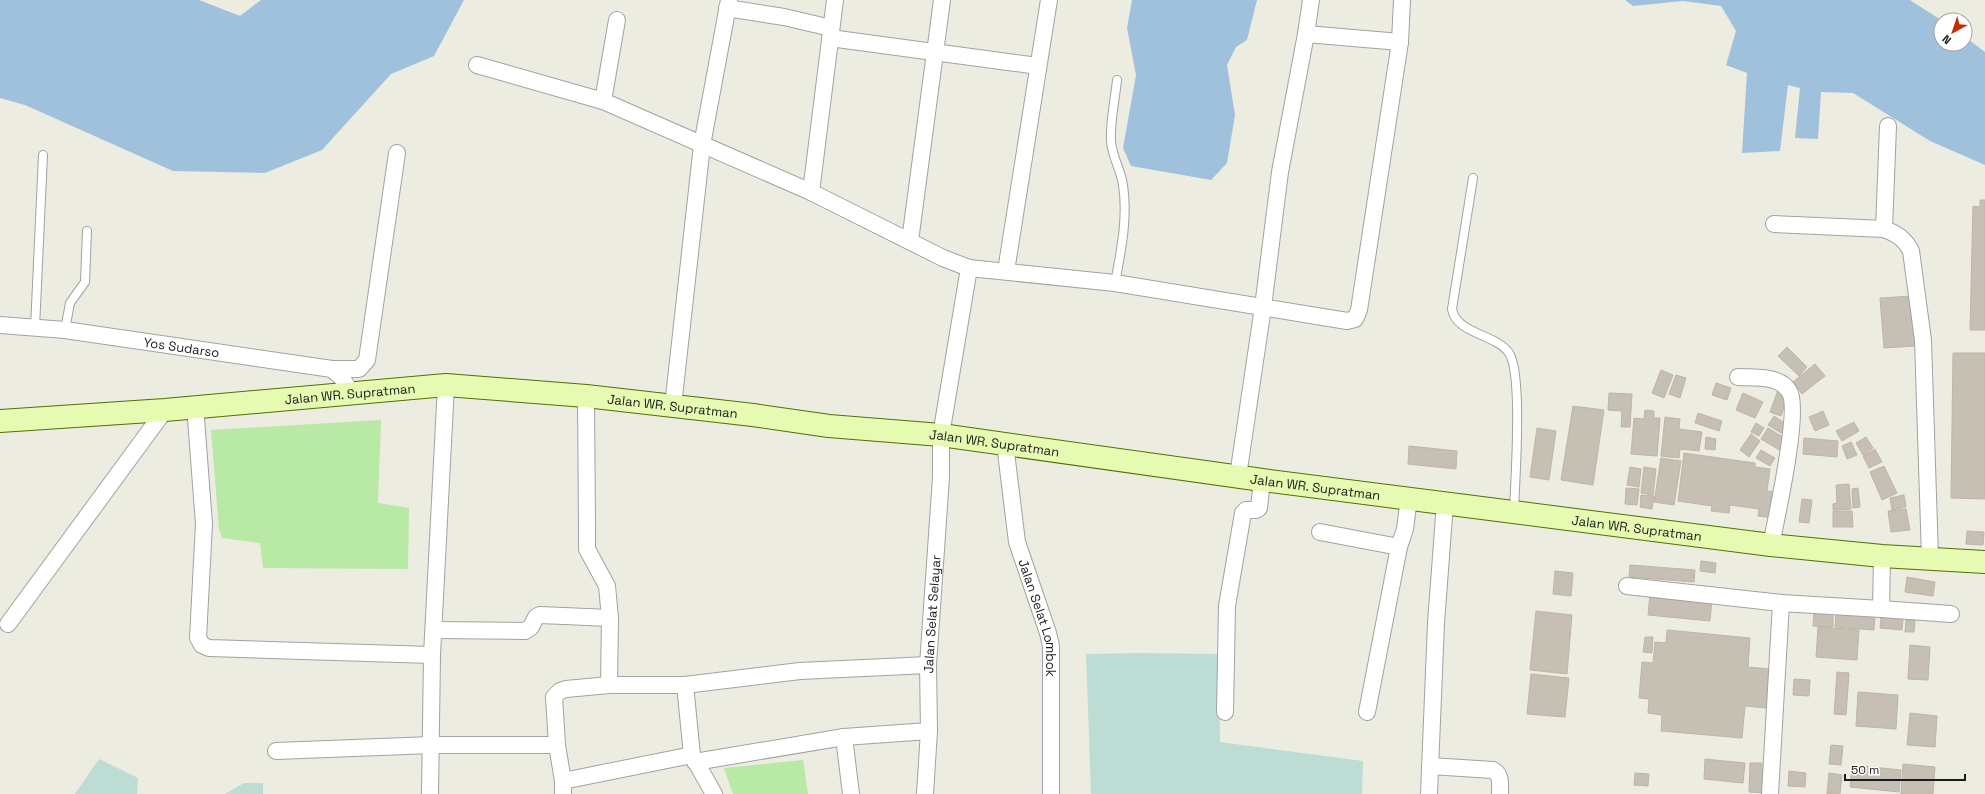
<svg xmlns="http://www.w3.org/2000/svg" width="1985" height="794" viewBox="0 0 1985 794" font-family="'Space Grotesk',sans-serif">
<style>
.grass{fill:#b8e9a5}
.wetland{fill:#bddcd4}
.water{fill:#a0c1dc}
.building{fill:#c5bfb4;stroke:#bfb5a3}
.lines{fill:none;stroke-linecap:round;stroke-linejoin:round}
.lane-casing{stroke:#a2a2a2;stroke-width:10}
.street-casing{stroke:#a2a2a2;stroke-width:18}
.secondary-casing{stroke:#4e7103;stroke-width:24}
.lane{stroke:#fff;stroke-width:8}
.street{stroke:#fff;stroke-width:16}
.secondary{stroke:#e7fab2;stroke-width:22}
.labels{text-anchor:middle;stroke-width:3;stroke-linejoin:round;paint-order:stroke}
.street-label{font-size:13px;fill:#1b1b1b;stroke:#fff}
</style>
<rect width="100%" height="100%" fill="#edece1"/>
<g class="grass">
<polygon points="381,420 378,503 409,508 408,569 263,568 260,543 222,538 219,529 211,430"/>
<polygon points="803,760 808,794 733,794 724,768"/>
</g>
<g class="wetland">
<polygon points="1141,653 1219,654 1220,742 1363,761 1362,794 1091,794 1086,654"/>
<polygon points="99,759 138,778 137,794 75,794"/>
<polygon points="244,783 263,783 263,794 225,794"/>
</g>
<g class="water">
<polygon points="0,0 199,0 240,16 261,0 464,0 434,56 391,74 322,150 265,173 173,171 25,105 0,98"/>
<polygon points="1132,0 1257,0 1247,40 1236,47 1227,65 1235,115 1227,163 1211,180 1131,166 1123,148 1136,75 1127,28"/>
<polygon points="1625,0 1910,0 1941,20 1941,44 1965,44 1965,37 1985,52 1985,165 1930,141 1853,93 1821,92 1818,139 1795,138 1800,88 1788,85 1780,151 1742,153 1747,73 1726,65 1736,31 1721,6 1683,1 1633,6"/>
</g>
<g class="building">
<polygon points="1980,200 1985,200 1985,330 1970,330 1973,206 1980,207"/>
<polygon points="1911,296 1915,346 1884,348 1880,298"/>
<polygon points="1787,347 1807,367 1799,376 1778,356"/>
<polygon points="1953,353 1985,353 1985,499 1951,498"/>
<polygon points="1815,364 1825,376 1802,394 1793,382"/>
<polygon points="1661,370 1673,375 1664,398 1652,393"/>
<polygon points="1676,375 1686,378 1680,398 1669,394"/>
<polygon points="1716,383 1731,388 1727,400 1712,395"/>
<polygon points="1778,390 1788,394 1781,416 1770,412"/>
<polygon points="1609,393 1632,394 1630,427 1621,427 1622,411 1608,410"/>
<polygon points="1743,393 1763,402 1755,418 1736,410"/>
<polygon points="1573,406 1604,410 1593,485 1561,480"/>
<polygon points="1645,410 1654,411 1654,418 1660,418 1657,456 1631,454 1634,418 1644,419"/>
<polygon points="1823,411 1829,425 1815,431 1809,417"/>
<polygon points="1698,413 1722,421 1719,431 1695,423"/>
<polygon points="1774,416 1786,424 1781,433 1768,425"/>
<polygon points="1665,417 1680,419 1679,429 1702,432 1699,451 1680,449 1679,458 1661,456"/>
<polygon points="1854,422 1859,431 1842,441 1836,431"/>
<polygon points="1756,423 1764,428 1759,436 1751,432"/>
<polygon points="1537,428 1556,431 1549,480 1530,477"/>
<polygon points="1768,428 1788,440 1781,451 1761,439"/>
<polygon points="1751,434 1760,441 1749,457 1740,450"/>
<polygon points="1706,437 1716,439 1715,450 1705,449"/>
<polygon points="1866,437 1873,448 1863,455 1856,443"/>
<polygon points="1804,438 1838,441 1837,457 1803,454"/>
<polygon points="1851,442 1857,455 1847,459 1842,446"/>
<polygon points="1409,446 1457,451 1456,469 1408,464"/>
<polygon points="1875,449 1882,462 1869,468 1863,456"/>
<polygon points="1761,450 1775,458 1770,466 1756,458"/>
<polygon points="1684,453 1755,463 1755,467 1770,469 1767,491 1776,492 1773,518 1758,516 1759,509 1730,505 1729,513 1711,511 1712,506 1678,501"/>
<polygon points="1661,458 1681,461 1674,505 1654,502"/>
<polygon points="1884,466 1897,493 1882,500 1870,472"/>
<polygon points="1630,467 1641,469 1639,487 1627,485"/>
<polygon points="1644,467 1656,469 1653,495 1641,493"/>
<polygon points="1849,484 1851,509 1833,510 1833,504 1837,503 1836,485"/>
<polygon points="1626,488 1639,489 1637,505 1625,504"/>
<polygon points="1858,488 1860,507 1853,508 1852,489"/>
<polygon points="1641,495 1654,496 1652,509 1640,507"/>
<polygon points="1904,495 1906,507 1892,510 1890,498"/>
<polygon points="1802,499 1812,500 1809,523 1799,522"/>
<polygon points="1906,509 1910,530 1891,532 1888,511"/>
<polygon points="1833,511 1852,511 1853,527 1833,527"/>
<polygon points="1967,531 1984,532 1983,545 1966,544"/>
<polygon points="1701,561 1716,563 1715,573 1700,571"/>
<polygon points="1630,565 1695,570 1694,582 1629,577"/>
<polygon points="1555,571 1573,573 1571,596 1553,594"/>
<polygon points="1907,577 1935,582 1933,596 1905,592"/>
<polygon points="1650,593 1712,599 1710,621 1648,615"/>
<polygon points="1536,611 1572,615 1567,674 1530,670"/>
<polygon points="1814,611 1833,612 1833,627 1813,626"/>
<polygon points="1836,612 1875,615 1874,630 1835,627"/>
<polygon points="1881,617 1903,619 1902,630 1880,628"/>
<polygon points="1906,620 1915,620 1914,632 1905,632"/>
<polygon points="1818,627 1859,630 1857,660 1816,657"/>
<polygon points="1667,630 1750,638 1748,667 1770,669 1766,708 1745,706 1742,738 1661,731 1662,715 1648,713 1649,699 1639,698 1642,662 1653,663 1655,642 1666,643"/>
<polygon points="1645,637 1653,637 1652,653 1643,652"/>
<polygon points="1910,645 1930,647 1928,680 1908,679"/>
<polygon points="1837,672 1849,673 1846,715 1834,714"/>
<polygon points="1531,674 1569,678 1565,717 1527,714"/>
<polygon points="1794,679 1810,680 1809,696 1793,695"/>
<polygon points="1858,692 1898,695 1896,729 1856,726"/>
<polygon points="1910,713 1937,716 1935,747 1907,745"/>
<polygon points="1831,745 1843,746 1841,765 1829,764"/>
<polygon points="1705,759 1745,763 1743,783 1704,779"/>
<polygon points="1750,763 1762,763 1762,769 1769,770 1768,793 1749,792"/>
<polygon points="1903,764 1935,767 1933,794 1901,794"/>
<polygon points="1852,765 1901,770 1899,792 1850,787"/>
<polygon points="1789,771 1806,773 1805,787 1788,786"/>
<polygon points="1635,773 1649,774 1648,786 1634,785"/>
<polygon points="1829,773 1842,775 1840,794 1827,794"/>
</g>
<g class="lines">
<defs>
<g id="lane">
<path d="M1473 178 1452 309C1456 334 1496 334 1509 353 1523 374 1515 481 1514 511"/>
<path d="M1115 283C1121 251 1128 218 1123 185 1121 170 1112 157 1111 141 1110 121 1115 100 1117 80"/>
<polyline points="35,328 43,155"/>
<polyline points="65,330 70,303 85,282 87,231"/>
</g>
<g id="street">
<polyline points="727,8 784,17 831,28"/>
<polyline points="1306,34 1400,42"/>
<polyline points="830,38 1038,66"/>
<polyline points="477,65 603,101 811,192 943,258 969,268 1115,283 1347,321 1355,319 1359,310 1400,42 1402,0"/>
<polyline points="603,101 617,20"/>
<polyline points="811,192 835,0"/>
<path d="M1774 224 1884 229C1897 234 1905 239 1911 251L1923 340 1930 558"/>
<polyline points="1884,229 1888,126"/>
<polyline points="910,241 942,0"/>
<polyline points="1006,271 1049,0"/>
<path id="s1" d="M0 325 65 330 332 369 341 377 352 393"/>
<polyline points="332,369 359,369 367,360 397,153"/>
<path d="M1738 377C1754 378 1779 375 1789 391 1801 407 1776 520 1771 545"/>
<polyline points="586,396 587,528 587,549 607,586 610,618 609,685"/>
<polyline points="195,406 204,524 198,638 202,645 209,648 432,655"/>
<polyline points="673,406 702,145 729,0"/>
<path id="s2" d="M1005 444 1017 542 1048 633 1051 646V794"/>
<polyline points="1238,476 1263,307 1280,172 1306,34 1311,0"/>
<polyline points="1320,532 1399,547"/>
<polyline points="1627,586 1781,603"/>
<polyline points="1881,609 1951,614"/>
<polyline points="8,624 165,410"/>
<polyline points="435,630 525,631 531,627 536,617 540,615 610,618"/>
<polyline points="685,685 692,755"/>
<polyline points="1225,712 1227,606 1243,513 1246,510 1256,510 1259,508 1262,480"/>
<polyline points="1367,712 1399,547 1405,529 1409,498"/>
<polyline points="844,737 851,794"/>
<polyline points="276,751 432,745 557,745"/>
<polyline points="695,762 844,737 929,731"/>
<path d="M1430 766 1493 770C1502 775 1500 785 1500 794"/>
<polyline points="563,781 692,755 714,794"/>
<polyline points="430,794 432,655 446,385"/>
<polyline points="563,794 563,781 557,745 554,697 560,691 566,689 609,685 685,685 800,671 928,665"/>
<path id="s3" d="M925 794 929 731 928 665 941 477V435L969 268"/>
<polyline points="1429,794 1436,623 1445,503"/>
<polyline points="1770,794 1781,603 1881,609 1882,556"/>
</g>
<g id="secondary">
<path id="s4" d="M0 421 165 410 446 385 586 396 753 415 829 426 941 435 1262 480 1771 545 1882 556 1985 562"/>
</g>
</defs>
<use href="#lane" class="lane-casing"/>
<use href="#street" class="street-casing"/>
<use href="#secondary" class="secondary-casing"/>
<use href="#lane" class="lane"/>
<use href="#street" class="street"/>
<use href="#secondary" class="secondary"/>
</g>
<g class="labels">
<g class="street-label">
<text dy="5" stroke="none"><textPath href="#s1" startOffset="183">Yos Sudarso</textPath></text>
<text dy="5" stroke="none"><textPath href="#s4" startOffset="351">Jalan WR. Supratman</textPath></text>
<text dy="5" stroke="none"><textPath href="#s4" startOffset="675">Jalan WR. Supratman</textPath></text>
<text dy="5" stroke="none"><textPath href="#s4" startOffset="999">Jalan WR. Supratman</textPath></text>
<text dy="5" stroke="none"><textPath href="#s4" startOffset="1323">Jalan WR. Supratman</textPath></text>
<text dy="5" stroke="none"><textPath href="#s4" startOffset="1647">Jalan WR. Supratman</textPath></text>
<text dy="5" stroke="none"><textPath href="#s3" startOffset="180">Jalan Selat Selayar</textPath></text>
<text dy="5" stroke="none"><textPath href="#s2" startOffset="178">Jalan Selat Lombok</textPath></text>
</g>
</g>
<g transform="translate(1953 32) rotate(220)"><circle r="19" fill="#ffffff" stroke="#a4a4a4"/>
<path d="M0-3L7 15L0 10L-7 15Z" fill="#c72b00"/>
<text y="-6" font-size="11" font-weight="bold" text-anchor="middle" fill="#1b1b1b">N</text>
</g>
<path d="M1845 774v6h120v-6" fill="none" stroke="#1b1b1b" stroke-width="2"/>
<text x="1851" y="774" font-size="12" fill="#1b1b1b" stroke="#ffffff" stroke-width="3" paint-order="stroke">50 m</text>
</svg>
